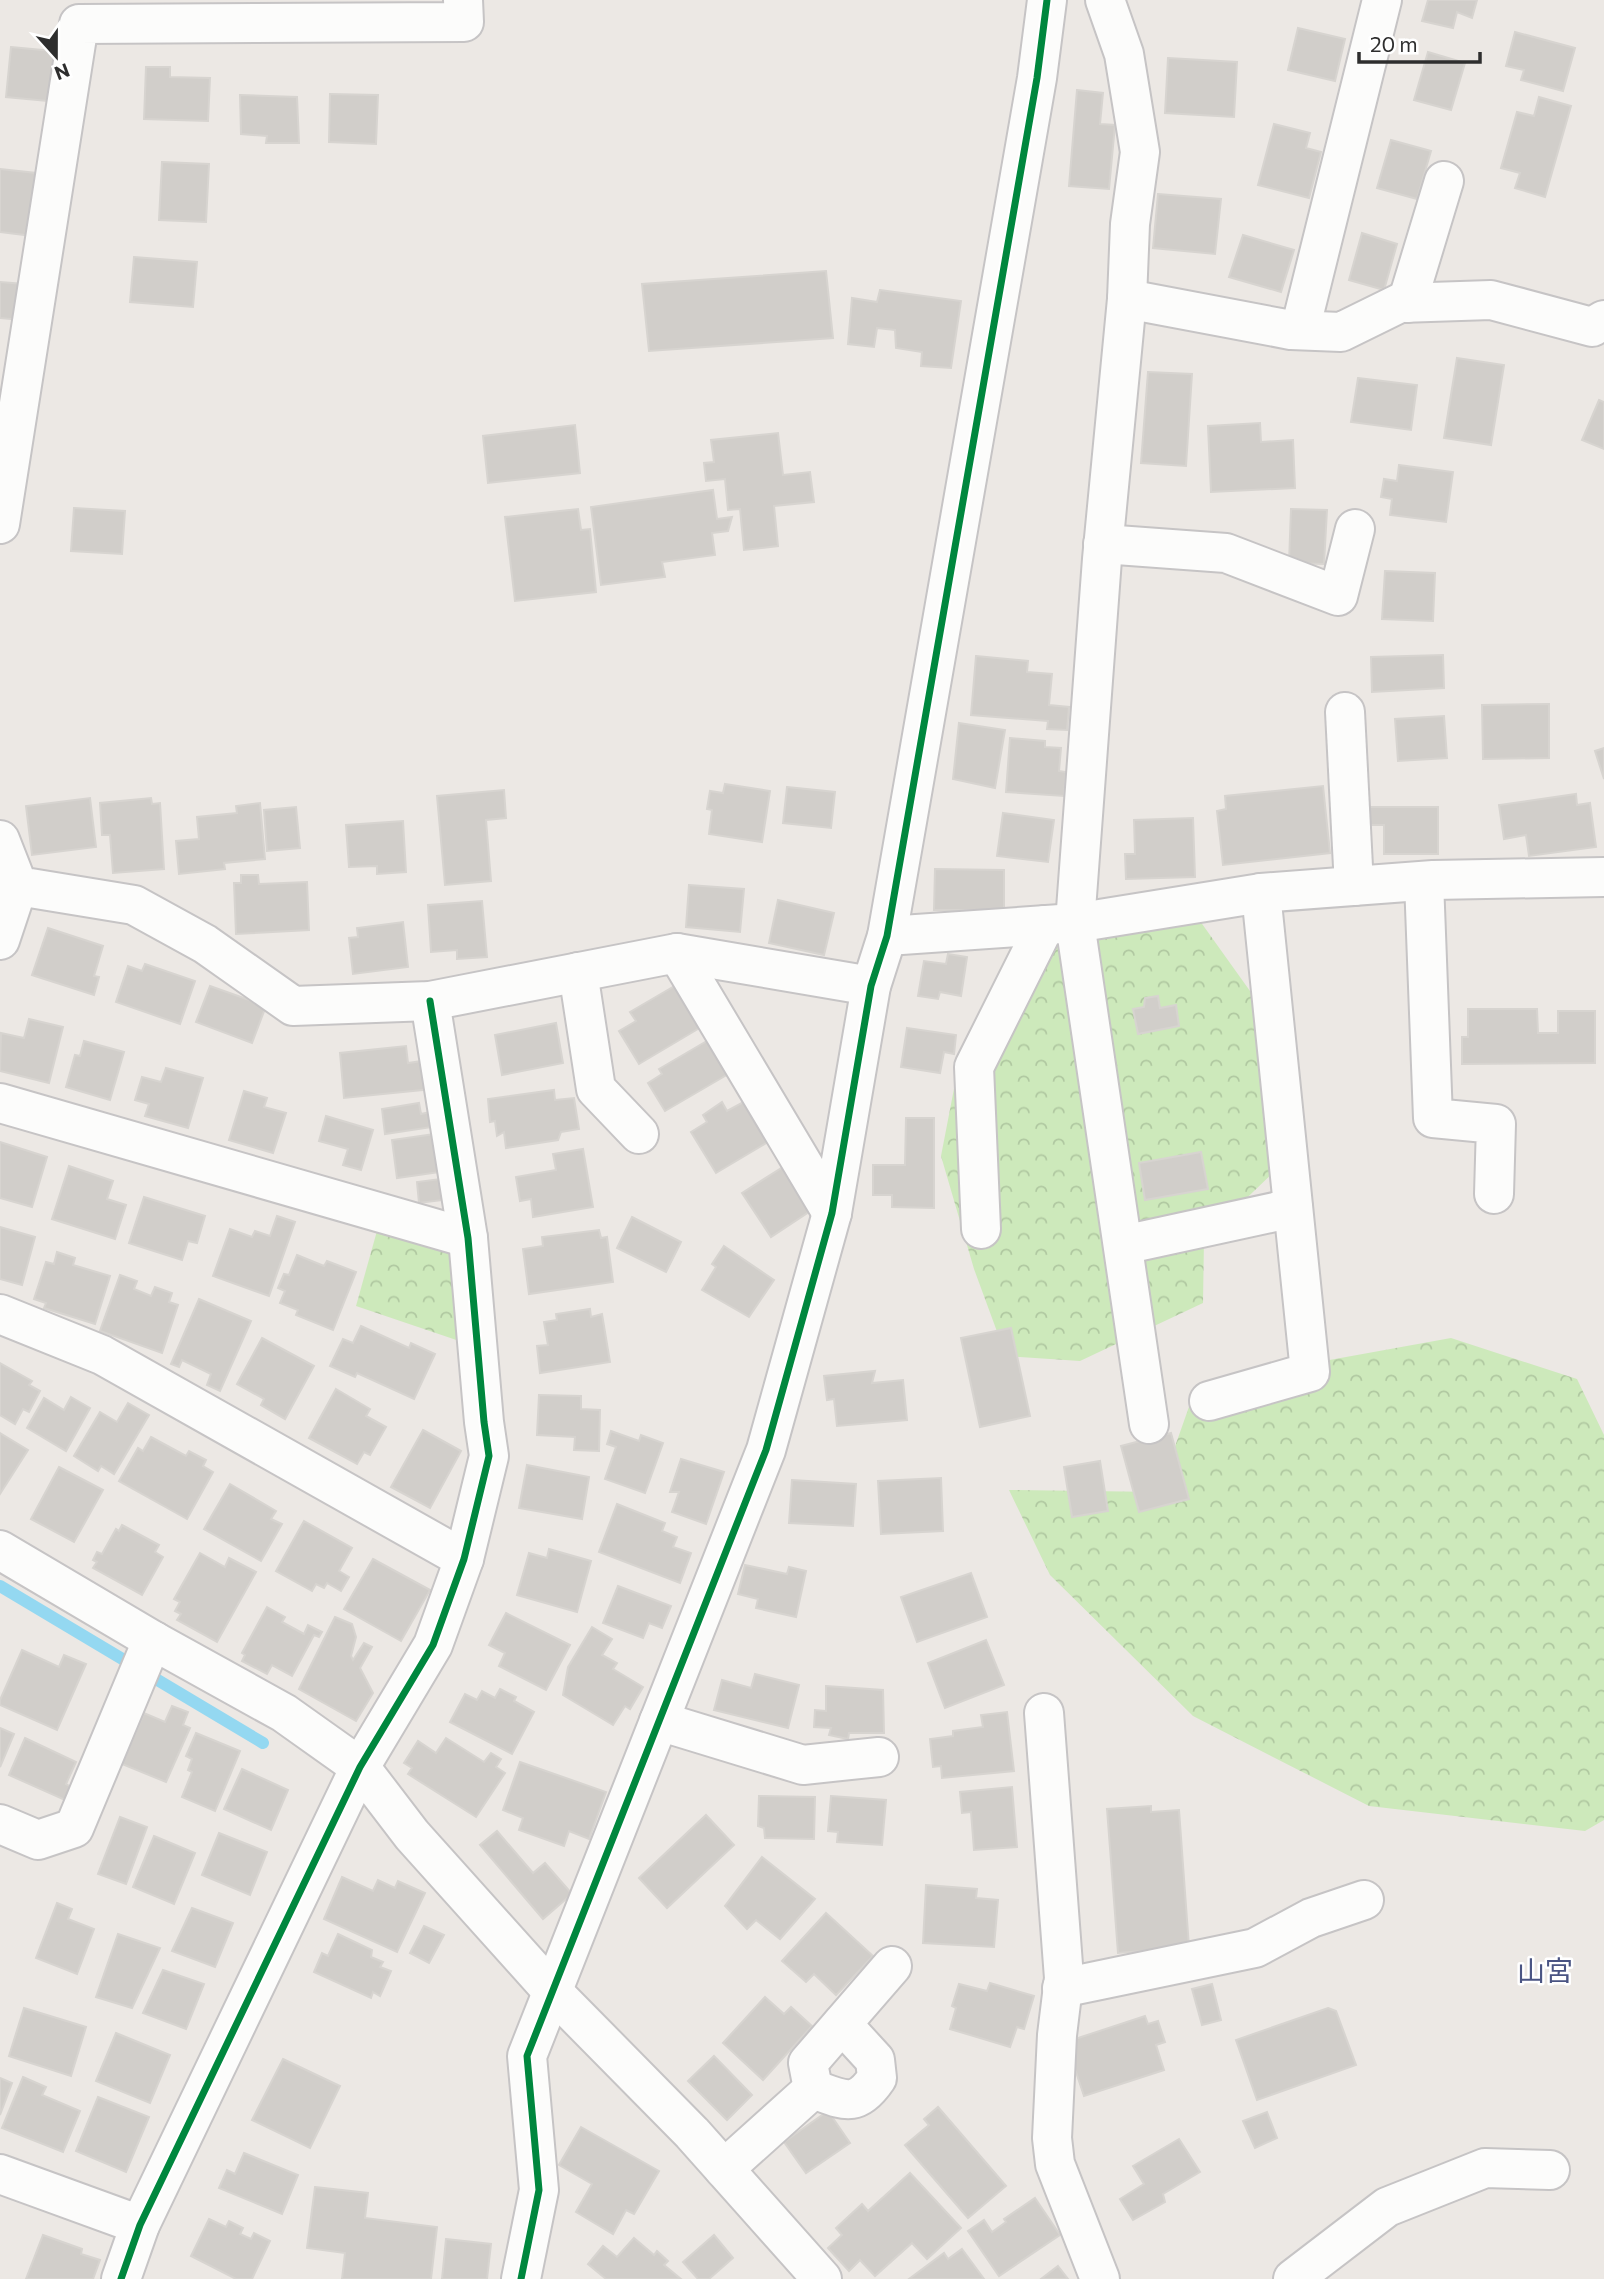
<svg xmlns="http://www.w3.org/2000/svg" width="1604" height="2279" viewBox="0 0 1604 2279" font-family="Commissioner,'Noto Sans JP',sans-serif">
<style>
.forest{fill:url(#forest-crowns)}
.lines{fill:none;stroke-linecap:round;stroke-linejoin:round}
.stream{stroke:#94d8f1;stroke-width:12}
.building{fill:#d1ceca;stroke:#d7d4d0;stroke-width:2}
.minor-casing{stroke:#c6c4c5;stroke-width:42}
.minor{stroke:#fcfcfb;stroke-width:38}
.cycleway-casing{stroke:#fff;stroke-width:11}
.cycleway{stroke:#00873e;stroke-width:7}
.labels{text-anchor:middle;stroke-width:5;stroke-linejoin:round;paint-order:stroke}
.quarter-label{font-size:28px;fill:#4a5483;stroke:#fff}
</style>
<defs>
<pattern id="forest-crowns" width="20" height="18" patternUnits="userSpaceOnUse" patternTransform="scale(1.75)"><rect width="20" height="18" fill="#cde9bb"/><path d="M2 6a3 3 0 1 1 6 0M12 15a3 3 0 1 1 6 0" fill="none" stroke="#b0c8a1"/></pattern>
</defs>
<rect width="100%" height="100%" fill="#ece8e4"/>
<g class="forest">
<polygon points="1195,914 1260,1005 1277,1169 1204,1239 1203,1303 1080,1361 1006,1356 974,1269 941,1156 958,1068 1036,933"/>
<polygon points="382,1213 468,1238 477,1347 356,1306"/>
<polygon points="1451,1338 1577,1379 1604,1435 1604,1820 1585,1831 1369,1806 1193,1716 1050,1575 1009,1490 1159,1492 1197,1384"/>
</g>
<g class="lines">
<polyline class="stream" points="0,1586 263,1743"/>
</g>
<g class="building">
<polygon points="1428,0 1477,0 1472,18 1457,12 1453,28 1422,21"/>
<polygon points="1298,28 1345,39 1335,81 1288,70"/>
<polygon points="1515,32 1575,48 1563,91 1521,80 1524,70 1506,66"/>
<polygon points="11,47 63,52 58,102 6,97"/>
<polygon points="1428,52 1465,63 1451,110 1414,100"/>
<polygon points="1168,58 1237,62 1234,117 1165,113"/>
<polygon points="146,67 170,67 170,77 210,78 208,121 144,119"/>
<polygon points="1077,90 1103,93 1100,124 1115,125 1109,189 1069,186"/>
<polygon points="330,94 378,95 376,144 329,142"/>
<polygon points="240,95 297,97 299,143 266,143 267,136 241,134"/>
<polygon points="1539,97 1571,106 1545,197 1515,188 1520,173 1501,168 1517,112 1534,116"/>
<polygon points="1274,124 1310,133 1306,148 1321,152 1309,198 1258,185"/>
<polygon points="1391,140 1431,151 1417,199 1377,188"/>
<polygon points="162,162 209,164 206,222 159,220"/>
<polygon points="0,169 36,173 31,207 33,236 0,232"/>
<polygon points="1158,194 1221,199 1215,254 1153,248"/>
<polygon points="1362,233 1397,244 1384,290 1349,280"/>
<polygon points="1243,235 1294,250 1281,292 1229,277"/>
<polygon points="134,257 197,262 193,307 130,302"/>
<polygon points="826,271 833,338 649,351 642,284"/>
<polygon points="0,282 24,284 21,320 0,318"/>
<polygon points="880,290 961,301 951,368 921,366 922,352 896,348 895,330 877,328 874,347 848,344 852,298 877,302"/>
<polygon points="1457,358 1504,365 1491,445 1444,438"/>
<polygon points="1148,372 1192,374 1186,466 1141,463"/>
<polygon points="1358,378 1417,385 1411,430 1351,422"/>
<polygon points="1599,400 1604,402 1604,449 1582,440"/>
<polygon points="1260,423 1261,442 1293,440 1295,488 1211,492 1208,426"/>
<polygon points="575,425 580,473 488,483 483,436"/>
<polygon points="778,433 783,475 810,472 814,502 774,506 778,546 744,550 740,509 728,510 725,479 706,481 704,463 714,462 711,440"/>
<polygon points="1399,465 1453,472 1446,522 1390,515 1392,499 1381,497 1384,479 1397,481"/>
<polygon points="713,490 717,519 732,517 728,531 712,533 715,555 662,562 665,577 601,585 591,507"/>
<polygon points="74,508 125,511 122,554 71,551"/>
<polygon points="578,509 581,530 590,529 596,592 515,601 505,517"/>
<polygon points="1291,509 1327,510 1324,564 1289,563"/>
<polygon points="1385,571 1435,573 1433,621 1382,619"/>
<polygon points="1443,655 1444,688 1372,692 1371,657"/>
<polygon points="976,656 1028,661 1027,672 1052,674 1049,705 1069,707 1067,730 1047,729 1048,721 971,715"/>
<polygon points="1549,704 1549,758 1483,759 1482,705"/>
<polygon points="1444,716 1447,758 1398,761 1395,719"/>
<polygon points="959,723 1005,730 995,788 953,779"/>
<polygon points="1010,738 1045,741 1045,747 1061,748 1059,771 1066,772 1064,796 1006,792"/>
<polygon points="1604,748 1604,779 1595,751"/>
<polygon points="725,784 770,791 762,842 709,834 712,810 707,809 710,791 723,793"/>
<polygon points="1323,786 1330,853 1223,865 1217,811 1226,809 1225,796"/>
<polygon points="787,787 835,792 831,828 783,823"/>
<polygon points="504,790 506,818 486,820 491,881 445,885 437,796"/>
<polygon points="1576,794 1577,805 1590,803 1596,847 1529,856 1526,835 1504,839 1499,805"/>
<polygon points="90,798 96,847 32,855 26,806"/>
<polygon points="151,798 152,804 160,803 164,869 113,873 110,835 102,835 100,803"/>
<polygon points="260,803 265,859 224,863 225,869 179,874 176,841 199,839 197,817 237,813 236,806"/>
<polygon points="296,807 300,848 267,851 264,810"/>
<polygon points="1369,807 1438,807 1438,854 1384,854 1384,825 1369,825"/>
<polygon points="1003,813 1054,820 1048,862 997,856"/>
<polygon points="1193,818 1195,877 1126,879 1125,854 1135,854 1134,820"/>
<polygon points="403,821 406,872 377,874 377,866 349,867 346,825"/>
<polygon points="935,869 1004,870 1004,910 934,910"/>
<polygon points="241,875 258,875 259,884 307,882 309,930 236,934 234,883 241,883"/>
<polygon points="689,885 744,889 740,932 686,927"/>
<polygon points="778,900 834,913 824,955 769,943"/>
<polygon points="482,901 487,957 457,959 457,950 431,952 428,905"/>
<polygon points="403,922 408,967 353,974 349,938 358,937 357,928"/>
<polygon points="48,928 103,946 94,976 99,977 94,995 32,975"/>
<polygon points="948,954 967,957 961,996 940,992 938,999 918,996 924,961 946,964"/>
<polygon points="145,964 195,981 180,1024 116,1002 128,966 142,971"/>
<polygon points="683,981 708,1023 639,1064 619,1031 636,1021 630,1012"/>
<polygon points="210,986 266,1006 252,1043 196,1022"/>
<polygon points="1158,996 1160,1008 1176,1005 1179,1026 1138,1034 1133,1009 1144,1007 1145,998"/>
<polygon points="1468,1009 1537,1009 1538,1033 1558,1033 1558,1011 1595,1011 1595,1063 1462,1064 1462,1037 1468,1037"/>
<polygon points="29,1019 63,1027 49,1083 0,1071 1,1033 24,1038"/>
<polygon points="556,1023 563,1063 502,1075 495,1035"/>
<polygon points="907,1028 956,1035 954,1054 944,1052 940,1073 901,1067"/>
<polygon points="717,1035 737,1069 665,1111 648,1083 662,1074 659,1069"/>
<polygon points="84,1041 124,1052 110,1100 66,1087 75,1055 80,1056"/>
<polygon points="406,1046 408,1063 429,1060 432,1089 344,1098 340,1053"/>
<polygon points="166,1068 203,1078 188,1128 145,1116 149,1104 135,1100 142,1077 161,1082"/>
<polygon points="554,1090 555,1100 574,1098 579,1129 561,1132 558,1140 506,1148 504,1132 497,1136 495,1121 490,1122 488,1099"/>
<polygon points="244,1091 267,1098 264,1107 286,1113 273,1153 229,1140"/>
<polygon points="749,1099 773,1139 716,1173 691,1132 707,1122 703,1115 722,1102 727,1111"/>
<polygon points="419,1103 421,1114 430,1112 432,1127 385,1134 382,1109"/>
<polygon points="326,1116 373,1130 361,1170 343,1165 348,1149 319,1141"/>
<polygon points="906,1118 934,1118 934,1208 892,1207 892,1195 873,1195 873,1165 905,1165"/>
<polygon points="435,1134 440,1172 397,1178 392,1140"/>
<polygon points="0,1142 47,1157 32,1207 0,1198"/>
<polygon points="583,1149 593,1207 533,1217 531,1199 520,1201 516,1177 556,1170 553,1154"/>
<polygon points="1201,1152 1208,1189 1145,1200 1139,1163"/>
<polygon points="786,1165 815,1208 771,1237 742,1193"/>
<polygon points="69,1166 113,1181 107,1199 126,1205 115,1239 52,1219"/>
<polygon points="440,1179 443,1200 419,1203 417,1182"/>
<polygon points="144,1197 205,1216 197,1243 188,1241 182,1260 129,1243"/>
<polygon points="277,1216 295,1222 269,1296 213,1276 230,1229 252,1237 255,1231 270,1236"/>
<polygon points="632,1217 681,1242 666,1272 617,1248"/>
<polygon points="0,1227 35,1237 22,1285 0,1279"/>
<polygon points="599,1230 601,1238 607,1237 613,1282 529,1294 523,1249 543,1246 542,1237"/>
<polygon points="724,1246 774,1280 749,1317 702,1290 716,1267 712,1264"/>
<polygon points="57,1252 75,1258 73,1265 110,1276 95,1324 44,1308 46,1303 34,1299 46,1262 54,1264"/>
<polygon points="297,1255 324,1266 327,1261 356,1272 333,1330 296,1315 298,1310 280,1303 285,1291 278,1288 284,1274 289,1275"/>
<polygon points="120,1275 137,1281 134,1289 151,1296 155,1287 172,1293 169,1302 178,1305 162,1353 100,1331"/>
<polygon points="199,1299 251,1321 220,1391 207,1385 211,1374 182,1360 179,1367 171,1364"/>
<polygon points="590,1309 591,1317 602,1314 610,1362 540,1373 537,1346 548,1345 544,1322 557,1320 556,1314"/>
<polygon points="361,1326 409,1348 411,1343 435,1354 414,1399 357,1373 355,1377 330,1366 343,1339 353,1343"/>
<polygon points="1011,1328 1030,1416 980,1427 961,1338"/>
<polygon points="262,1338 314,1366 285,1419 261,1405 264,1399 237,1384"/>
<polygon points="0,1363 32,1381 29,1385 40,1391 29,1412 23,1409 15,1424 0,1415"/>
<polygon points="875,1371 872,1383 903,1380 907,1420 837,1426 834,1399 827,1400 824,1376"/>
<polygon points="336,1389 370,1409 366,1416 386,1427 370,1455 364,1452 357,1464 309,1438"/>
<polygon points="539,1395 581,1396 581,1409 600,1410 599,1451 574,1450 575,1437 537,1435"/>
<polygon points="71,1397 90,1408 66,1451 27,1428 44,1398 64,1410"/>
<polygon points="128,1403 149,1415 114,1474 101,1466 98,1471 74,1456 100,1412 117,1422"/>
<polygon points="423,1430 461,1451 430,1508 391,1487"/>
<polygon points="611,1431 639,1441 641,1435 663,1443 645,1493 605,1479 616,1447 607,1444"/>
<polygon points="0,1433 28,1450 0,1494"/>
<polygon points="1171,1433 1189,1499 1139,1512 1121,1446"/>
<polygon points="151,1437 186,1456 189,1451 206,1460 203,1466 213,1472 187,1519 119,1481 138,1448 143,1451"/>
<polygon points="681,1459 724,1472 706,1524 672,1512 679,1492 670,1492"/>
<polygon points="1100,1461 1108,1511 1072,1517 1064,1467"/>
<polygon points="527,1465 589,1477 582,1519 519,1508"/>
<polygon points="59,1467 103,1490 74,1542 31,1519"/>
<polygon points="941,1478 943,1531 881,1534 878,1481"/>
<polygon points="792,1480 856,1484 853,1526 789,1523"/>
<polygon points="230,1484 276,1511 271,1519 282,1524 261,1561 204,1529"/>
<polygon points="617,1504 665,1523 662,1531 677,1537 673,1547 691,1553 680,1583 599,1552"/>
<polygon points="304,1521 352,1548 339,1571 349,1577 341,1591 327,1583 324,1588 316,1584 312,1591 276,1571"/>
<polygon points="122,1525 159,1545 155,1552 163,1557 142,1595 93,1568 97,1562 93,1560 97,1552 102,1554 116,1529 119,1531"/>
<polygon points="549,1549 591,1561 577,1612 517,1595 529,1553 547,1558"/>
<polygon points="200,1553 225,1567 229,1558 256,1572 217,1642 177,1620 181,1614 175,1611 180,1602 174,1599"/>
<polygon points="373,1559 430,1590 401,1641 344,1609"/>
<polygon points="745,1565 787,1574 789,1567 806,1571 796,1617 756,1608 758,1599 738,1594"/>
<polygon points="971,1573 987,1617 917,1642 901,1597"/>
<polygon points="618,1586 671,1606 662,1628 649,1623 643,1638 603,1623"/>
<polygon points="267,1607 285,1617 282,1622 304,1634 308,1625 322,1632 319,1637 314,1635 292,1676 272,1665 267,1674 242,1661 245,1655 242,1653"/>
<polygon points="506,1613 570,1645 546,1690 499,1666 505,1653 489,1645"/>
<polygon points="335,1617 352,1624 356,1637 351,1656 353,1660 364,1643 372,1647 360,1668 373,1693 356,1721 299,1689"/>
<polygon points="592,1627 612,1639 602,1655 617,1663 613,1669 643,1687 630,1709 625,1706 613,1725 563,1695 568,1667"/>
<polygon points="986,1640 1004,1685 945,1708 928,1663"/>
<polygon points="22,1650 59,1667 64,1655 86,1664 57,1730 0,1705 0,1700"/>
<polygon points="755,1674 799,1685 788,1728 714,1710 722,1680 751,1688"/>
<polygon points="826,1686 883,1690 884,1733 849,1733 848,1739 829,1735 831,1728 814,1727 815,1710 826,1711"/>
<polygon points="500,1689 516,1697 514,1701 534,1712 512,1754 450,1722 465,1694 477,1700 482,1691 495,1698"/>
<polygon points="172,1706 188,1712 183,1725 190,1728 166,1782 122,1764 144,1713 165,1722"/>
<polygon points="1007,1712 1014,1771 942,1778 941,1766 933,1767 930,1739 953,1736 953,1731 983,1727 981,1715"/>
<polygon points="0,1728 14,1734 0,1767"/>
<polygon points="196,1733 240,1751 215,1811 182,1797 192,1772 188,1770 192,1759 186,1756"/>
<polygon points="25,1738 76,1762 66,1784 71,1787 65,1800 9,1775"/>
<polygon points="446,1738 484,1762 491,1753 501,1759 496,1767 505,1773 476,1817 408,1774 412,1768 404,1763 418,1741 436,1753"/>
<polygon points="520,1762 606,1792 589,1839 569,1831 564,1846 519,1830 523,1818 503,1810"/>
<polygon points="242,1769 288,1790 271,1830 224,1809"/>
<polygon points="1012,1787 1017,1847 974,1850 971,1812 962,1813 960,1792"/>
<polygon points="759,1796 815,1797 814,1839 765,1838 764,1828 758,1826"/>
<polygon points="831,1796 886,1800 882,1845 837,1842 838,1832 828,1831"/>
<polygon points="1151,1806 1151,1812 1179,1810 1189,1947 1118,1953 1107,1809"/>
<polygon points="706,1815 734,1845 667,1908 639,1878"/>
<polygon points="120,1817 147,1827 126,1884 98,1874"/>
<polygon points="497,1831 533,1873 545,1863 572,1894 543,1919 480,1845"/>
<polygon points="219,1833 267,1852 250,1895 202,1875"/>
<polygon points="154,1836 195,1853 174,1904 133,1887"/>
<polygon points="762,1857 815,1899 780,1939 756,1920 747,1929 725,1906"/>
<polygon points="342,1877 373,1891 378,1880 395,1888 398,1881 425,1893 397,1952 324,1919"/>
<polygon points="926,1885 977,1889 976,1898 998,1900 994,1947 923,1943"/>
<polygon points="57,1903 72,1909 68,1919 94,1929 77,1974 36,1958"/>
<polygon points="192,1908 233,1923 215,1967 172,1951"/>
<polygon points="826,1913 873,1956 836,1995 814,1974 806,1982 782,1961"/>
<polygon points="424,1926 444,1935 429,1963 410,1953"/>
<polygon points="118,1934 160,1948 132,2008 96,1997"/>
<polygon points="338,1934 372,1950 371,1957 383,1962 380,1967 391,1971 380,1996 373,1992 371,1998 314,1972 322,1953 328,1956"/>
<polygon points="163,1970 204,1984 186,2029 143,2013"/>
<polygon points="990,1983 1034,1996 1024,2029 1017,2027 1010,2047 950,2029 956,2008 952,2006 959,1984 987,1991"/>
<polygon points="1212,1984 1221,2020 1202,2025 1192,1989"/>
<polygon points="765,1997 784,2014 791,2007 812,2026 763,2080 723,2043"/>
<polygon points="24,2008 86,2027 71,2076 9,2056"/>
<polygon points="1328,2008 1336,2011 1356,2065 1257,2100 1236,2040"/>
<polygon points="1145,2016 1148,2024 1158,2021 1165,2042 1156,2045 1164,2070 1084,2096 1066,2042"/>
<polygon points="116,2033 170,2055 150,2103 96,2081"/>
<polygon points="714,2056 752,2095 727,2120 688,2081"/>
<polygon points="283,2059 340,2086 310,2148 252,2120"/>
<polygon points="23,2077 46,2087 42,2095 80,2111 63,2152 2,2128"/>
<polygon points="0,2078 12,2083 0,2115"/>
<polygon points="98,2097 149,2117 126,2172 76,2151"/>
<polygon points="938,2107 1006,2186 968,2218 905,2145 929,2125 924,2119"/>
<polygon points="828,2111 850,2143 806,2173 784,2142"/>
<polygon points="1267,2112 1277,2138 1255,2148 1243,2121"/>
<polygon points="581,2127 659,2171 634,2214 626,2210 613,2234 576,2212 592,2184 559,2165"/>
<polygon points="1179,2139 1200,2172 1163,2194 1165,2202 1133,2220 1120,2199 1144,2184 1133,2166"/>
<polygon points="244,2153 298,2175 282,2214 219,2188 227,2170 235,2174"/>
<polygon points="910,2173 961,2228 927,2259 912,2243 875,2276 860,2260 849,2271 828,2248 842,2235 836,2228 862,2204 868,2211"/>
<polygon points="315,2187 368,2193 365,2218 437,2227 431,2279 342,2279 345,2253 307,2248"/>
<polygon points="1035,2198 1060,2235 999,2276 968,2231 984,2220 992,2232 1006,2222 1004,2219"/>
<polygon points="209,2219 226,2227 229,2221 243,2228 240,2234 251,2239 254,2233 270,2241 252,2279 236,2279 191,2256"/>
<polygon points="43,2235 82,2249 81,2254 100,2260 93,2279 26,2279"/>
<polygon points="714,2235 733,2258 709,2279 698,2279 683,2262"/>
<polygon points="634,2238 654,2255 657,2251 668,2261 664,2265 681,2279 606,2279 588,2264 603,2246 617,2257"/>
<polygon points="446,2239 491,2244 487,2279 442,2279"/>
<polygon points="962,2249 984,2279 909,2279 944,2253 948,2259"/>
<polygon points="1058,2266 1068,2279 1041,2279"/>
</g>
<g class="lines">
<defs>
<g id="minor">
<polyline points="1105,0 1124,54 1140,152 1130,224 1127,299 1102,559 1075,923 1149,1424"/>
<polyline points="1127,299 1291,330 1341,332 1400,303 1491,300 1592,327 1604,320"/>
<polyline points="1407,303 1444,181"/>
<polyline points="1300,330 1382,0"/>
<polyline points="0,524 79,24 464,22 463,0"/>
<polyline points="1103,544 1226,553 1338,596 1355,529"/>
<polyline points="1345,712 1354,886"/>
<polyline points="0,840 18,886 134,905 205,944 293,1006 430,1001 677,953 832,1213"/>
<polyline points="1424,881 1433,1118 1496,1124 1494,1194"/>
<polyline points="887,936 1075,923 1261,893 1433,880 1604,877"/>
<polyline points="0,940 18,886"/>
<polyline points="677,953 871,986"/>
<polyline points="578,972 596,1089 639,1134"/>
<polyline points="0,1103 468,1238"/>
<polyline points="981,1229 974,1067 1045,925"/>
<polyline points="1123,1245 1293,1208"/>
<polyline points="0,1314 102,1355 464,1559"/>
<polyline points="1209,1401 1310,1372 1261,893"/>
<polyline points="0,1550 154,1641 284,1713 360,1767 412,1835 553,1992 692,2133 822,2279"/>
<polyline points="1044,1713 1064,1978 1057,2035 1052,2138 1055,2164 1100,2279"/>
<polyline points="659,1721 803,1765 879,1757"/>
<polyline points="0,1824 38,1840 74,1828 147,1653 154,1641"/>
<polyline points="1062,1988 1255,1948 1311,1918 1364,1900"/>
<path d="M813 2089C844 2100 856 2109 877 2078L875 2060 842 2024"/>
<polyline points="724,2169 813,2089 808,2063 892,1966"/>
<polyline points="0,2174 140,2225"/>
<polyline points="121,2279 140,2225 360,1767 433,1645 464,1559 489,1456 484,1422 468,1238 430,1001"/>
<polyline points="521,2279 539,2190 527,2056 766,1450 832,1213 871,986 887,936 1037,78 1047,0"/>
<polyline points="1293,2279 1387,2207 1485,2168 1550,2170"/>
</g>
</defs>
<use href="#minor" class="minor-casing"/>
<use href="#minor" class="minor"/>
<defs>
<g id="cycleway">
<polyline points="121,2279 140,2225 360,1767 433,1645 464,1559 489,1456 484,1422 468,1238 430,1001"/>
<polyline points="521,2279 539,2190 527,2056 766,1450 832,1213 871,986 887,936 1037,78 1047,0"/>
</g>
</defs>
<use href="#cycleway" class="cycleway-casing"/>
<use href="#cycleway" class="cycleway"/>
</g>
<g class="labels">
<g class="quarter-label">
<text x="1545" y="1981">山宮</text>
</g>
</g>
<g transform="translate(56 56) rotate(159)" stroke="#ffffff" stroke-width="5" paint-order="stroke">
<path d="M0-5L12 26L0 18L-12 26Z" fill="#2e2e2e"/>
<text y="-10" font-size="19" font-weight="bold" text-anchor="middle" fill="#2e2e2e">N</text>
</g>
<path d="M1359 52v10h121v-10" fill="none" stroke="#2e2e2e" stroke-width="3.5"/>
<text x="1370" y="52" font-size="21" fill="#2e2e2e" stroke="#ffffff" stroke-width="5" paint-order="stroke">20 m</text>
</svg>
